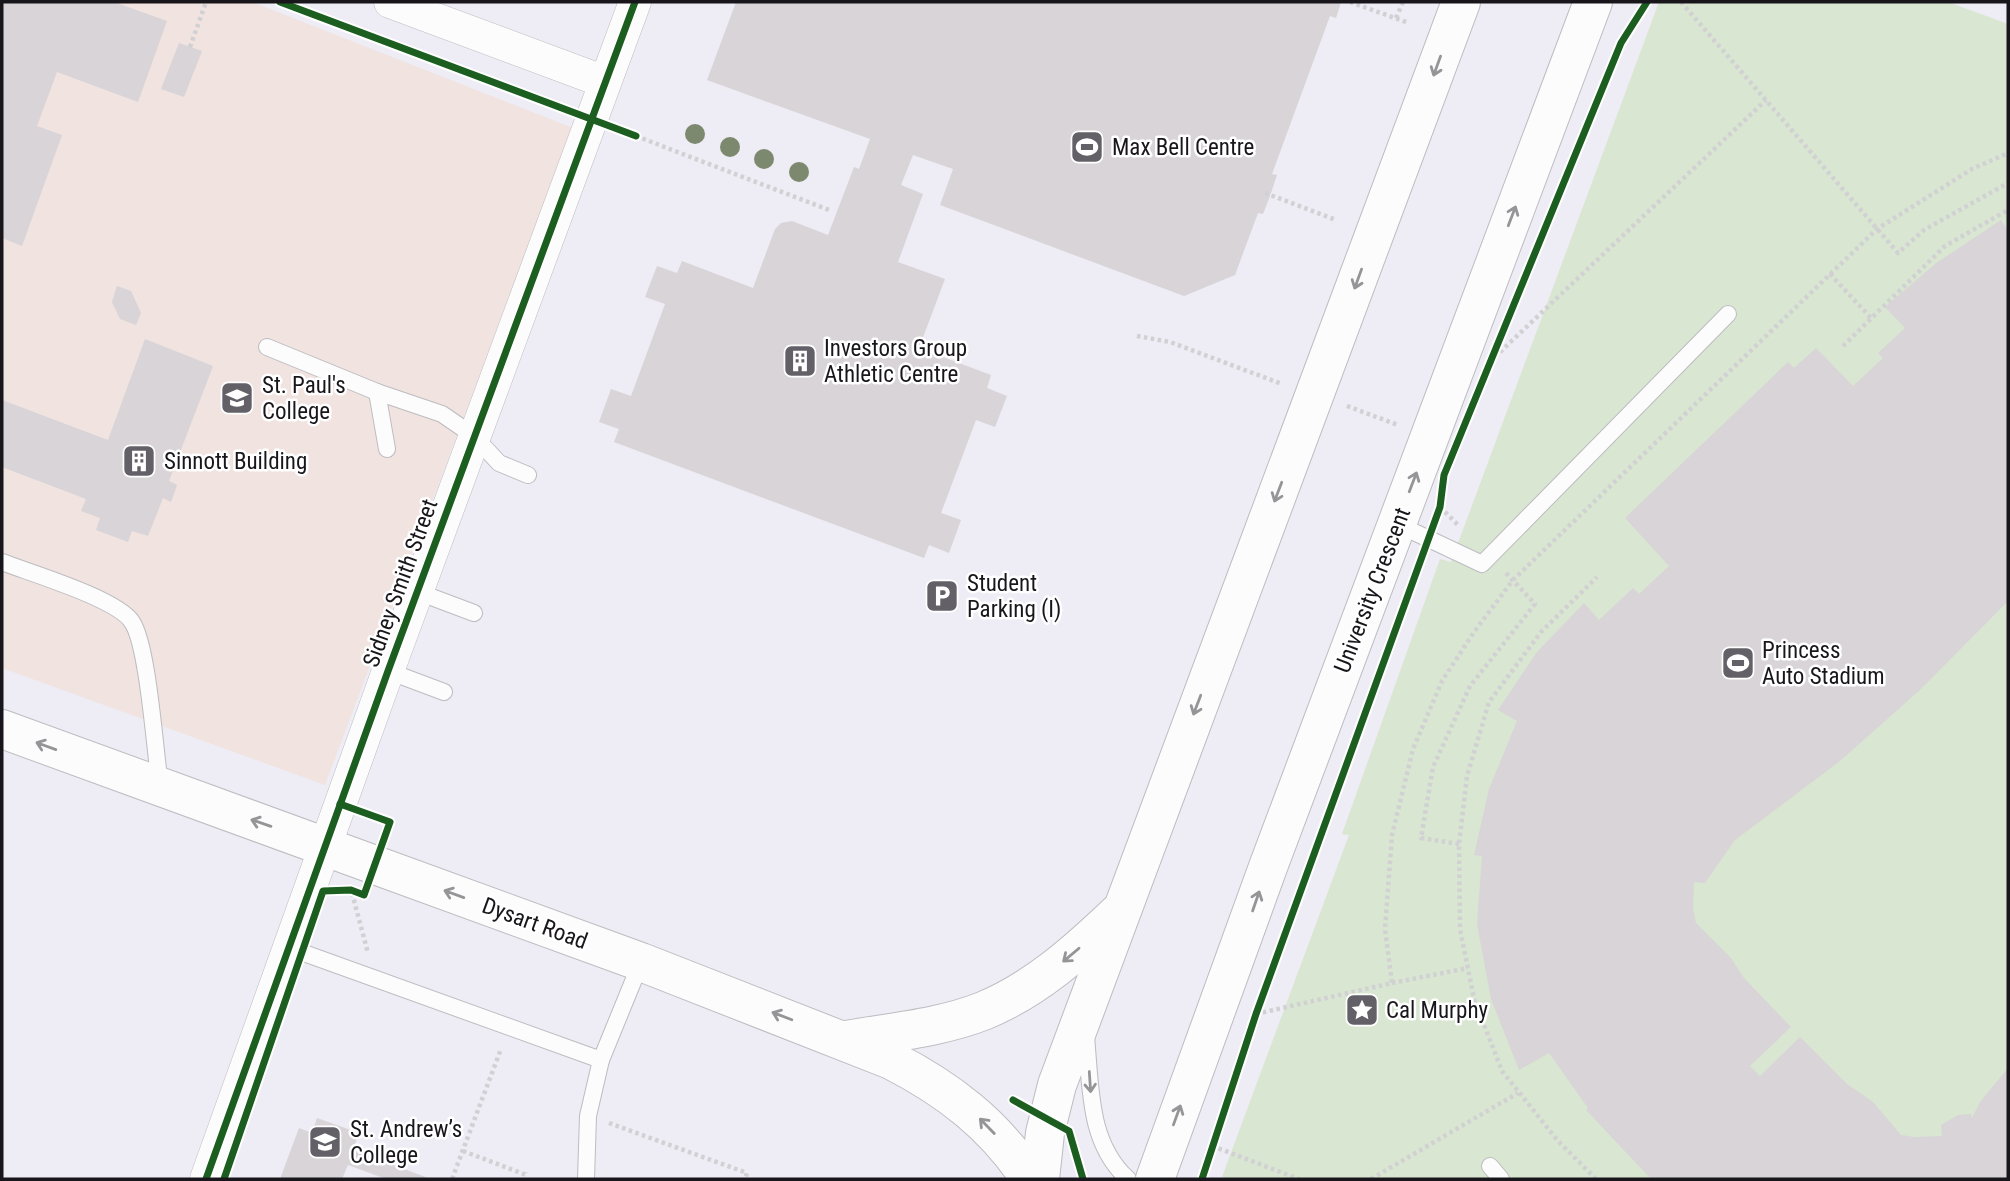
<svg xmlns="http://www.w3.org/2000/svg" width="2010" height="1181" viewBox="0 0 2010 1181" font-family="'Roboto Condensed',sans-serif">
<style>
.education{fill:#f0e3e0}
.green{fill:#d9e6d1}
.building{fill:#d8d4d7}
.lines{fill:none;stroke-linecap:round;stroke-linejoin:round}
.service-casing{stroke:#bdbcc1;stroke-width:18}
.minor-casing{stroke:#bdbcc1;stroke-width:33}
.tertiary-casing{stroke:#bdbcc1;stroke-width:40}
.secondary-casing{stroke:#bdbcc1;stroke-width:40}
.path{stroke:#d1d0d3;stroke-width:4.5;stroke-dasharray:3.5 3.5;stroke-linecap:butt}
.service{stroke:#fcfcfd;stroke-width:16}
.minor{stroke:#fcfcfd;stroke-width:32}
.tertiary{stroke:#fcfcfd;stroke-width:38}
.secondary{stroke:#fcfcfd;stroke-width:38}
.cycleway-casing{stroke:#fff;stroke-width:11}
.cycleway{stroke:#1b5e20;stroke-width:7}
.tree{fill:#7c896f}
.oneway{stroke:#959497}
.labels{text-anchor:middle;stroke-width:5;stroke-linejoin:round;paint-order:stroke}
.poi-label{font-size:23px;fill:#18161b;stroke:#fff;text-anchor:start}
.street-label{font-size:23px;fill:#18161b;stroke:#fff}
</style>
<rect width="100%" height="100%" fill="#eeecf4"/>
<polygon class="education" points="2,2 252,2 573,128 325,785 2,668"/>
<polygon class="green" points="1659,2 1948,2 2008,24 2008,1179 1228,1179 1222,1177 1349,835 1342,834 1440,559 1451,562"/>
<g class="building">
<polygon points="2,2 114,2 167,21 138,102 57,72 37,126 62,135 22,246 2,238"/>
<polygon points="736,2 1341,2 1336,18 1330,16 1272,174 1277,175 1270,196 1263,214 1258,213 1235,275 1184,296 940,205 953,169 913,155 901,185 923,194 898,262 945,279 919,348 991,375 987,388 1007,396 995,427 976,420 941,513 961,520 949,553 929,545 924,558 614,442 619,429 599,422 611,389 631,396 665,304 645,297 657,266 677,273 682,261 753,288 775,229 781,223 792,221 828,235 854,167 859,169 870,139 707,80"/>
<polygon points="179,43 202,51 184,97 161,89"/>
<polygon points="2001,220 2008,231 2008,601 1921,689 1840,761 1735,840 1705,883 1694,882 1693,908 1696,923 1731,958 1744,978 1791,1027 1750,1066 1760,1076 1800,1037 1847,1084 1873,1102 1901,1135 1914,1137 1942,1136 1941,1125 1958,1115 1971,1114 1972,1118 1980,1102 2008,1068 2008,1179 1651,1179 1586,1110 1588,1108 1549,1053 1519,1070 1491,999 1477,924 1482,856 1474,855 1489,789 1517,721 1498,710 1537,652 1584,603 1599,620 1633,588 1639,594 1669,566 1625,518 1788,362 1794,368 1816,348 1853,386 1883,358 1878,353 1905,328 1885,307 1935,264"/>
<polygon points="117,286 131,291 141,313 136,325 120,319 112,302"/>
<polygon points="145,339 213,366 169,481 177,485 171,502 163,498 148,536 132,531 128,542 96,530 100,518 81,511 86,499 2,467 2,400 108,440"/>
<polygon points="317,1118 359,1133 353,1150 431,1179 386,1179 348,1165 342,1179 280,1179 299,1128 312,1133"/>
</g>
<g class="lines">
<defs>
<g id="service">
<polyline points="267,347 377,392"/>
<polyline points="387,449 377,392 442,414 474,436 499,463 528,475"/>
<polyline points="1397,524 1482,564 1728,314"/>
<path d="M2 562C30 573 118 599 132 622 148 645 155 752 160 785"/>
<polyline points="418,592 474,613"/>
<polyline points="388,671 444,692"/>
<polyline points="290,948 601,1060 641,962"/>
<path d="M1086 1037C1091 1087 1088 1143 1128 1179"/>
<polyline points="1490,1166 1501,1179"/>
<polyline points="586,1179 588,1116 601,1060"/>
</g>
<g id="minor">
<polyline points="390,2 605,82"/>
<polyline points="206,1179 388,671 635,2"/>
</g>
<path id="tertiary" d="M2 729 641 962 891 1060C948 1089 995 1125 1030 1179"/>
<g id="secondary">
<path d="M846 1040C891 1032 940 1028 983 1011 1035 990 1078 951 1118 913"/>
<polyline points="1040,1179 1045,1133 1057,1085 1461,2"/>
<polyline points="1155,1179 1268,867 1593,2"/>
</g>
</defs>
<use href="#service" class="service-casing"/>
<use href="#minor" class="minor-casing"/>
<use href="#tertiary" class="tertiary-casing"/>
<use href="#secondary" class="secondary-casing"/>
<g class="path">
<polyline points="1350,2 1409,23"/>
<polyline points="1681,2 1898,253 1924,230 2008,183"/>
<polyline points="1396,18 1403,2"/>
<polyline points="190,47 206,2"/>
<polyline points="636,136 829,210"/>
<polyline points="1265,193 1336,220"/>
<polyline points="1830,274 1871,318"/>
<polyline points="1137,336 1170,342 1282,384"/>
<polyline points="1843,346 1945,246 2008,210"/>
<polyline points="1500,352 1766,100"/>
<polyline points="1347,406 1398,425"/>
<polyline points="1440,507 1458,525"/>
<polyline points="1459,844 1421,838 1433,767 1470,686 1535,604 1506,573"/>
<polyline points="352,893 368,953"/>
<polyline points="1392,983 1468,968"/>
<polyline points="1256,1014 1392,983 1385,929 1392,835 1413,749 1442,681 1474,632 1513,580 1877,229 1972,169 2008,153"/>
<polyline points="609,1123 747,1173 745,1179"/>
<polyline points="1212,1146 1299,1179"/>
<polyline points="463,1151 526,1175 526,1172"/>
<polyline points="452,1179 501,1049"/>
<polyline points="1371,1179 1518,1093"/>
<polyline points="1596,1179 1558,1141 1502,1071 1474,999 1460,929 1459,844 1467,776 1489,702 1541,632 1597,577"/>
</g>
<use href="#service" class="service"/>
<use href="#minor" class="minor"/>
<use href="#tertiary" class="tertiary"/>
<use href="#secondary" class="secondary"/>
<defs>
<g id="cycleway">
<polyline points="280,2 636,136"/>
<polyline points="1013,1100 1069,1131 1083,1179"/>
<polyline points="206,1179 388,671 635,2"/>
<polyline points="224,1179 323,891 351,890 364,895 390,822 340,804"/>
<polyline points="1202,1179 1256,1014 1440,507 1444,475 1621,43 1647,2"/>
</g>
</defs>
<use href="#cycleway" class="cycleway-casing"/>
<use href="#cycleway" class="cycleway"/>
</g>
<g class="tree">
<circle cx="695" cy="134" r="10"/>
<circle cx="730" cy="147" r="10"/>
<circle cx="764" cy="159" r="10"/>
<circle cx="799" cy="172" r="10"/>
</g>
<defs><path id="oneway-shaft" d="M-6 0H5M1.5-3L5.5 0L1.5 3" fill="none" stroke-width="1.6" stroke-linecap="round" stroke-linejoin="round" transform="scale(1.75)"/></defs>
<g class="oneway">
<use href="#oneway-shaft" transform="translate(1437 66) rotate(110)"/>
<use href="#oneway-shaft" transform="translate(1512 216) rotate(-69)"/>
<use href="#oneway-shaft" transform="translate(1358 279) rotate(110)"/>
<use href="#oneway-shaft" transform="translate(1413 482) rotate(-69)"/>
<use href="#oneway-shaft" transform="translate(1278 492) rotate(111)"/>
<use href="#oneway-shaft" transform="translate(1197 705) rotate(111)"/>
<use href="#oneway-shaft" transform="translate(46 746) rotate(-160)"/>
<use href="#oneway-shaft" transform="translate(261 823) rotate(-161)"/>
<use href="#oneway-shaft" transform="translate(454 894) rotate(-160)"/>
<use href="#oneway-shaft" transform="translate(1256 901) rotate(-71)"/>
<use href="#oneway-shaft" transform="translate(1071 955) rotate(140)"/>
<use href="#oneway-shaft" transform="translate(782 1016) rotate(-159)"/>
<use href="#oneway-shaft" transform="translate(1090 1082) rotate(86)"/>
<use href="#oneway-shaft" transform="translate(1177 1115) rotate(-70)"/>
<use href="#oneway-shaft" transform="translate(987 1126) rotate(-134)"/>
</g>
<defs>
<symbol id="stadium-square" viewBox="-11 -11 22 22"><rect x="-9" y="-9" width="18" height="18" rx="4" fill="#636167" stroke="#fff"/><path d="M0-5a6.5 5 0 1 0 0 10a6.5 5 0 1 0 0-10ZM-3.5-1.8h7v3.6h-7Z" fill="#fff"/></symbol>
<symbol id="building-square" viewBox="-11 -11 22 22"><rect x="-9" y="-9" width="18" height="18" rx="4" fill="#636167" stroke="#fff"/><path d="M-4-6H4V6H1V3H-1V6H-4ZM-2.5-4.3h1.7v1.8h-1.7ZM.8-4.3h1.7v1.8H.8ZM-2.5-1h1.7V.8h-1.7ZM.8-1h1.7V.8H.8Z" fill="#fff"/></symbol>
<symbol id="university-square" viewBox="-11 -11 22 22"><rect x="-9" y="-9" width="18" height="18" rx="4" fill="#636167" stroke="#fff"/><path d="M0-5L7-2L0 1L-7-2ZM-4 1L0 2.5L4 1V4Q0 6-4 4Z" fill="#fff"/></symbol>
<symbol id="parking-square" viewBox="-11 -11 22 22"><rect x="-9" y="-9" width="18" height="18" rx="4" fill="#636167" stroke="#fff"/><path d="M-3.5-5.5H1a3.5 3.5 0 0 1 0 7H-1V5.5H-3.5ZM-1-3.4V-.6H.8a1.4 1.4 0 0 0 0-2.8Z" fill="#fff"/></symbol>
<symbol id="sight-square" viewBox="-11 -11 22 22"><rect x="-9" y="-9" width="18" height="18" rx="4" fill="#636167" stroke="#fff"/><path d="M0-6L1.8-2.2L6-1.7L2.9 1.2L3.7 5.4L0 3.3L-3.7 5.4L-2.9 1.2L-6-1.7L-1.8-2.2Z" fill="#fff"/></symbol>
</defs>
<g fill-rule="evenodd">
<use href="#stadium-square" x="1068" y="128" width="38" height="38"/>
<use href="#building-square" x="781" y="342" width="38" height="38"/>
<use href="#university-square" x="218" y="379" width="38" height="38"/>
<use href="#building-square" x="120" y="442" width="38" height="38"/>
<use href="#parking-square" x="923" y="577" width="38" height="38"/>
<use href="#stadium-square" x="1719" y="644" width="38" height="38"/>
<use href="#sight-square" x="1343" y="991" width="38" height="38"/>
<use href="#university-square" x="306" y="1123" width="38" height="38"/>
</g>
<g class="labels">
<g class="poi-label">
<text x="1112" y="155">Max Bell Centre</text>
<text x="824" y="356">Investors Group<tspan x="824" dy="26">Athletic Centre</tspan></text>
<text x="262" y="393">St. Paul's<tspan x="262" dy="26">College</tspan></text>
<text x="164" y="469">Sinnott Building</text>
<text x="967" y="591">Student<tspan x="967" dy="26">Parking (I)</tspan></text>
<text x="1762" y="658">Princess<tspan x="1762" dy="26">Auto Stadium</tspan></text>
<text x="1386" y="1018">Cal Murphy</text>
<text x="350" y="1137">St. Andrew’s<tspan x="350" dy="26">College</tspan></text>
</g>
<g class="street-label">
<text transform="translate(400 583) rotate(-70)" y="8">Sidney Smith Street</text>
<text transform="translate(1372 590) rotate(-69)" y="8">University Crescent</text>
<text transform="translate(535 923) rotate(20)" y="8">Dysart Road</text>
</g>
</g>
<rect width="2010" height="1181" fill="none" stroke="#18161b" stroke-width="7"/>
</svg>
